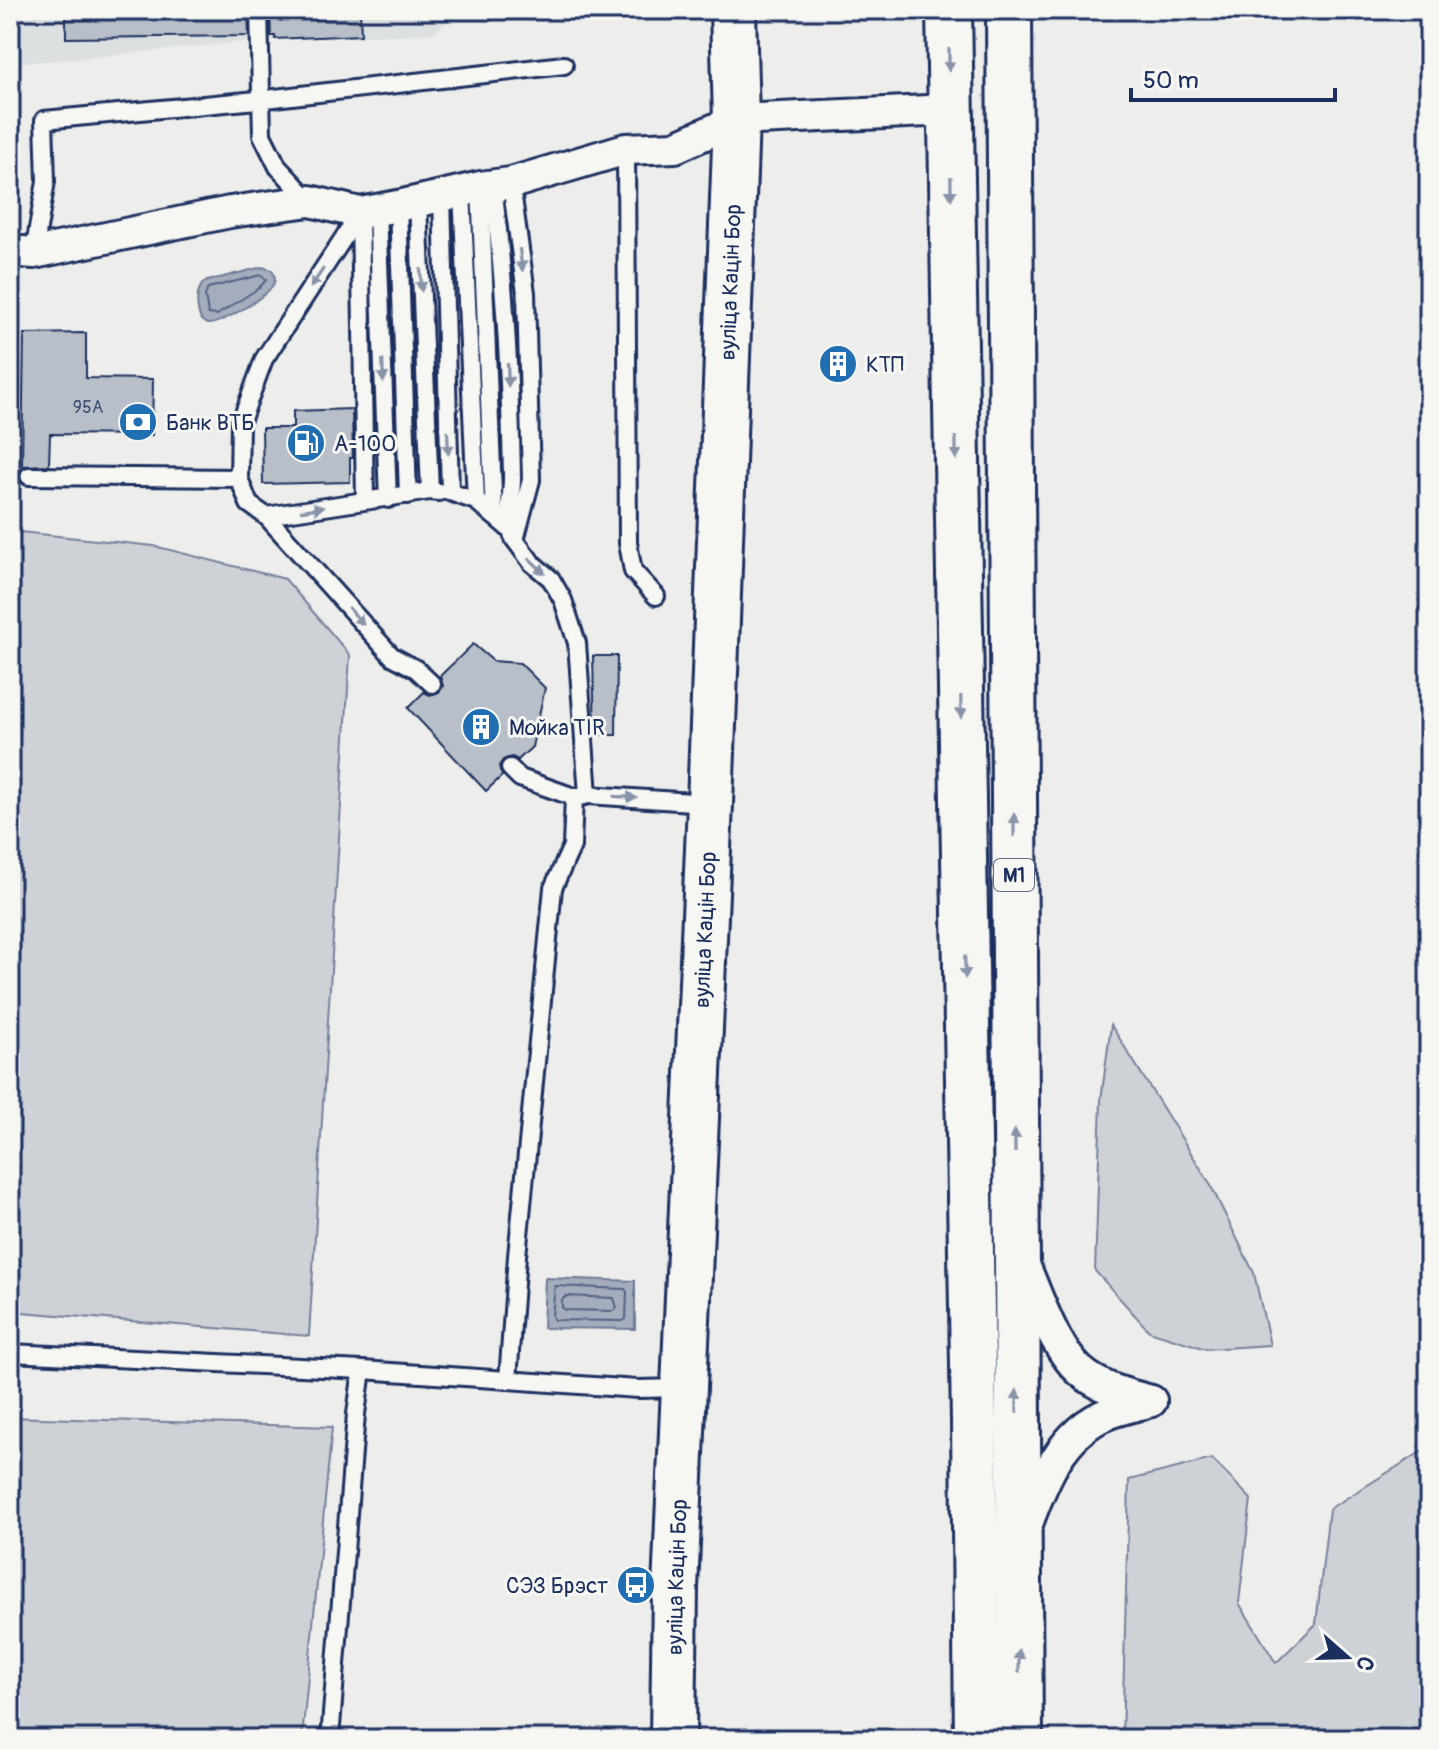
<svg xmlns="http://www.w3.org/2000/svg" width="1439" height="1749" viewBox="0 0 1439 1749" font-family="Pangolin,sans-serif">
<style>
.built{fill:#dde0e1}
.green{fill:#ced2d7;stroke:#74809a;stroke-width:2}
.water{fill:#a5acbc;stroke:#6e7a96;stroke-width:2}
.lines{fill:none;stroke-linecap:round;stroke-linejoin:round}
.shore{stroke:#526184;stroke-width:2}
.building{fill:#b9bfc8;stroke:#1b2f5e;stroke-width:2}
.service-casing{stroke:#1b2f5e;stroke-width:22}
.minor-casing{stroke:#1b2f5e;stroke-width:36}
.secondary-casing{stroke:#1b2f5e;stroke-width:50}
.trunk-casing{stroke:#1b2f5e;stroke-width:50}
.service{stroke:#f6f6f2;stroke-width:16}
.minor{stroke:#f6f6f2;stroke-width:30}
.secondary{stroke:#f6f6f2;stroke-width:44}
.trunk{stroke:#f6f6f2;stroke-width:44}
.oneway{fill:#8892a8}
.labels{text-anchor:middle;stroke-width:6;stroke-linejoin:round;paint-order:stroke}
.number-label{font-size:18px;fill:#425378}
.shield{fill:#f6f6f2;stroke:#5d6b8a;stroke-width:2}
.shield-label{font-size:20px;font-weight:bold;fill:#1b2f5e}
.street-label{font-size:22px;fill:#1b2f5e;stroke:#f6f6f2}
.poi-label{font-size:22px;fill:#1b2f5e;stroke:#f6f6f2;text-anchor:start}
</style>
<rect width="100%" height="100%" fill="#edeeec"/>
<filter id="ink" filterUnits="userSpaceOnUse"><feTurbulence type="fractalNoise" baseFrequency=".0125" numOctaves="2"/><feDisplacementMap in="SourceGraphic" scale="16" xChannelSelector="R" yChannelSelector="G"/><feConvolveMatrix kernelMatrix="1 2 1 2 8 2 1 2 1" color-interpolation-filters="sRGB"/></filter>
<g filter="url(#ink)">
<polygon class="built" points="10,10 461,10 432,34 275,39 66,60 13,63"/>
<g class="green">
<polygon points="10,531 154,546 285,579 350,655 309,1336 10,1311 10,1151 18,1091 10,1091"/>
<polygon points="1111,1025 1209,1182 1254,1273 1270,1345 1206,1349 1149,1331 1095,1271 1101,1100"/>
<polygon points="10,1417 332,1427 302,1739 10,1739"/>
<polygon points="1429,1447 1429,1739 1122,1739 1129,1480 1212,1459 1251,1499 1239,1603 1276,1663 1316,1624 1329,1509"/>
</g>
<g class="water">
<path d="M262 267 272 270C274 275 276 277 274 283 269 296 220 325 207 324L201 320C196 307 195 292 204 282Z"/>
<polygon points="545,1278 635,1281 635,1329 543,1328"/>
</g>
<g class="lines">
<g class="shore">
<polygon points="261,275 266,280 259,288 217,315 208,314 205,296 208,288"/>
<polygon points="555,1286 625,1289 627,1292 626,1319 623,1321 554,1320 552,1316"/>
<polygon points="566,1296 614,1298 617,1308 613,1311 565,1310 562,1307 562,1300"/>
</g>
</g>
<g class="building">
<polygon points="66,10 248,10 249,36 66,38"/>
<polygon points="270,10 360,10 361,35 275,39 275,36 271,36"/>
<polygon points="86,333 86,378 153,379 152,435 50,434 49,465 22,466 24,334"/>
<polygon points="352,409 353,458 350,458 350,482 263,484 262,428 293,428 293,411"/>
<polygon points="473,644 493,661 520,663 545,688 532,747 518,760 512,757 503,760 499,766 502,776 486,791 408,708 424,692 430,695 439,692 443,686 440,676"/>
<polygon points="593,656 617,656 616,735 595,735"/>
</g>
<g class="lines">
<defs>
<g id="service">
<polyline points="259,10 262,135 278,167 310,201"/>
<polyline points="626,149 628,543 633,571 656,596"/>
<polyline points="511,183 526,293 531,480 515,540 532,563 551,579 563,600 577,643 588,795 707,803"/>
<path d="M493 186C505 282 510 378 512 475 513 498 503 520 515 540"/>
<polyline points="480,187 494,516 508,528"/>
<polyline points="462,191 476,501"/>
<polyline points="442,197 450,492 476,501 494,516"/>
<polyline points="418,202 430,491 439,492"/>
<polyline points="398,206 408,495"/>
<polyline points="377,209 388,499"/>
<polyline points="360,213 264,359 240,424 239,478 249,504 266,516 430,491"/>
<polyline points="360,213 365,500"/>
<polyline points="34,253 46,181 44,120 257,100 564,65"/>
<polyline points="29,476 239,478"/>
<polyline points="266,516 392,656 416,669 432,684"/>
<polyline points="510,768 520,778 574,797 585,796"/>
<polyline points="10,1353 362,1370 638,1389 682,1388"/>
<polyline points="508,1380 517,1256 553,888 572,846 574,797"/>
<polyline points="330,1739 356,1414 362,1370"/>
</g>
<g id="minor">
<polyline points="10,251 34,253 230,212 310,201 360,213 398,206 480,187 511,183 626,149 675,147 736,120 949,110"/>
<path d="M1024 1265C1039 1299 1056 1356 1088 1377 1107 1390 1129 1395 1151 1401"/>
<path d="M1027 1524C1043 1480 1062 1431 1109 1413 1122 1408 1137 1405 1151 1401"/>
</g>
<g id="secondary">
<path id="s1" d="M673 1739 675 1589 710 804 736 120 733 10"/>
</g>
<g id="trunk">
<polyline points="949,10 974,1421 977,1739"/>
<polyline points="1009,10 1020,1739"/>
</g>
</defs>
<use href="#service" class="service-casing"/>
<use href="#minor" class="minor-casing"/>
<use href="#secondary" class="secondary-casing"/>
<use href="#trunk" class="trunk-casing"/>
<use href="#service" class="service"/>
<use href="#minor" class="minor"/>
<use href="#secondary" class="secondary"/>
<use href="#trunk" class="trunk"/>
</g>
<defs><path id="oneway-solid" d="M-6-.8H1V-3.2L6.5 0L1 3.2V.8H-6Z" transform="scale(2)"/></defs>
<g class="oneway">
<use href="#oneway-solid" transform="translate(949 60) rotate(90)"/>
<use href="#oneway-solid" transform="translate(951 188) rotate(89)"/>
<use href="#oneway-solid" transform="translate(521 260) rotate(82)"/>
<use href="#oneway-solid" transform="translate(317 278) rotate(124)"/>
<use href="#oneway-solid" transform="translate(421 280) rotate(88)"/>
<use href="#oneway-solid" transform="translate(383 371) rotate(88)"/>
<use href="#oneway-solid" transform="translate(508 375) rotate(88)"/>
<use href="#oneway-solid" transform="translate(448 443) rotate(88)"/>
<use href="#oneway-solid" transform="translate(956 448) rotate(89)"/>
<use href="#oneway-solid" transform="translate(312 509) rotate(-9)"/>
<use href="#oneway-solid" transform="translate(537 566) rotate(44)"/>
<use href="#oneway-solid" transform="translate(356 616) rotate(48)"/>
<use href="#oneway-solid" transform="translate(961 707) rotate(89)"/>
<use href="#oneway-solid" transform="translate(625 797) rotate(3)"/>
<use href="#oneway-solid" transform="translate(1014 825) rotate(-90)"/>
<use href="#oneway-solid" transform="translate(965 967) rotate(89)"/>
<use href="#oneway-solid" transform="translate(1015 1141) rotate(-90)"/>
<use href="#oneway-solid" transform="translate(1017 1401) rotate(-90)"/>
<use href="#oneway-solid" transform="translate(1019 1661) rotate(-90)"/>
</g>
</g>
<defs>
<symbol id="building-disc" viewBox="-11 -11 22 22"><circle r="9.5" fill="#1f6fb2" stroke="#f6f6f2"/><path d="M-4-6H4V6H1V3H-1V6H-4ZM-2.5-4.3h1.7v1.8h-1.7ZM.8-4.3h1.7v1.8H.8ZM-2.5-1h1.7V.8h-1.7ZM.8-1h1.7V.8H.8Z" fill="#fff"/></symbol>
<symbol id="bank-disc" viewBox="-11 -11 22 22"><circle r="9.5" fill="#1f6fb2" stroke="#f6f6f2"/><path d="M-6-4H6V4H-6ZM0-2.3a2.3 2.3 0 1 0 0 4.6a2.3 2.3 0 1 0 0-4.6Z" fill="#fff"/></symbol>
<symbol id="fuel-disc" viewBox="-11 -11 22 22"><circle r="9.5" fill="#1f6fb2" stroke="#f6f6f2"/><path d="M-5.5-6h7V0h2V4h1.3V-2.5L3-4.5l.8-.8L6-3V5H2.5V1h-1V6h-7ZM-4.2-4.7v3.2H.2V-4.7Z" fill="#fff"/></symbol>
<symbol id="bus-disc" viewBox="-11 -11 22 22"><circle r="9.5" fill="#1f6fb2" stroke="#f6f6f2"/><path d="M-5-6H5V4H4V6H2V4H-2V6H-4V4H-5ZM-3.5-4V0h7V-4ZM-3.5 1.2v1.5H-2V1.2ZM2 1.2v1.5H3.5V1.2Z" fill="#fff"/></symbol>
</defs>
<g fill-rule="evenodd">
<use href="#building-disc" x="816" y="342" width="44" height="44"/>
<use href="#bank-disc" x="116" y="400" width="44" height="44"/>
<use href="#fuel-disc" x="284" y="421" width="44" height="44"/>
<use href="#building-disc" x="459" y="705" width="44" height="44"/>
<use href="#bus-disc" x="614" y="1563" width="44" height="44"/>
</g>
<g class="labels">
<g class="number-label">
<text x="88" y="413">95А</text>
</g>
<rect class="shield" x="994" y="859" width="40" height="32" rx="6"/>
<g class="shield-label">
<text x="1014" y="882">М1</text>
</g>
<g class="street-label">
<text dy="8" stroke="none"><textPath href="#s1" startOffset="1458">вуліца Кацін Бор</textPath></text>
<text dy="8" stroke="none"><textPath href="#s1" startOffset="810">вуліца Кацін Бор</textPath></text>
<text dy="8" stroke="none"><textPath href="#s1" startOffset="162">вуліца Кацін Бор</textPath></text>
</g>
<g class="poi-label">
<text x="866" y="372">КТП</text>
<text x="166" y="430">Банк ВТБ</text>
<text x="334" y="451">А-100</text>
<text x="509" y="735">Мойка TIR</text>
<text x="608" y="1593" text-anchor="end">СЭЗ Брэст</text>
</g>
</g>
<rect width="1439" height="1749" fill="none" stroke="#f6f6f2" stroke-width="40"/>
<rect x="20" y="20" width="1399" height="1709" fill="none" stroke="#1b2f5e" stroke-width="3" filter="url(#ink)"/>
<g transform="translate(1347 1657) rotate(110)" stroke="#f6f6f2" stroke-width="6" paint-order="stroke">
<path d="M0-6L14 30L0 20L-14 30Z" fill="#1b2f5e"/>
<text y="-12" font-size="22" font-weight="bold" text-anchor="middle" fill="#1b2f5e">С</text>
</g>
<path d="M1131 88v12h204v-12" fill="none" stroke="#1b2f5e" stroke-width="4"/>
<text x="1143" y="88" font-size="24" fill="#1b2f5e" stroke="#f6f6f2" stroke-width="6" paint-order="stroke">50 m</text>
</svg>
